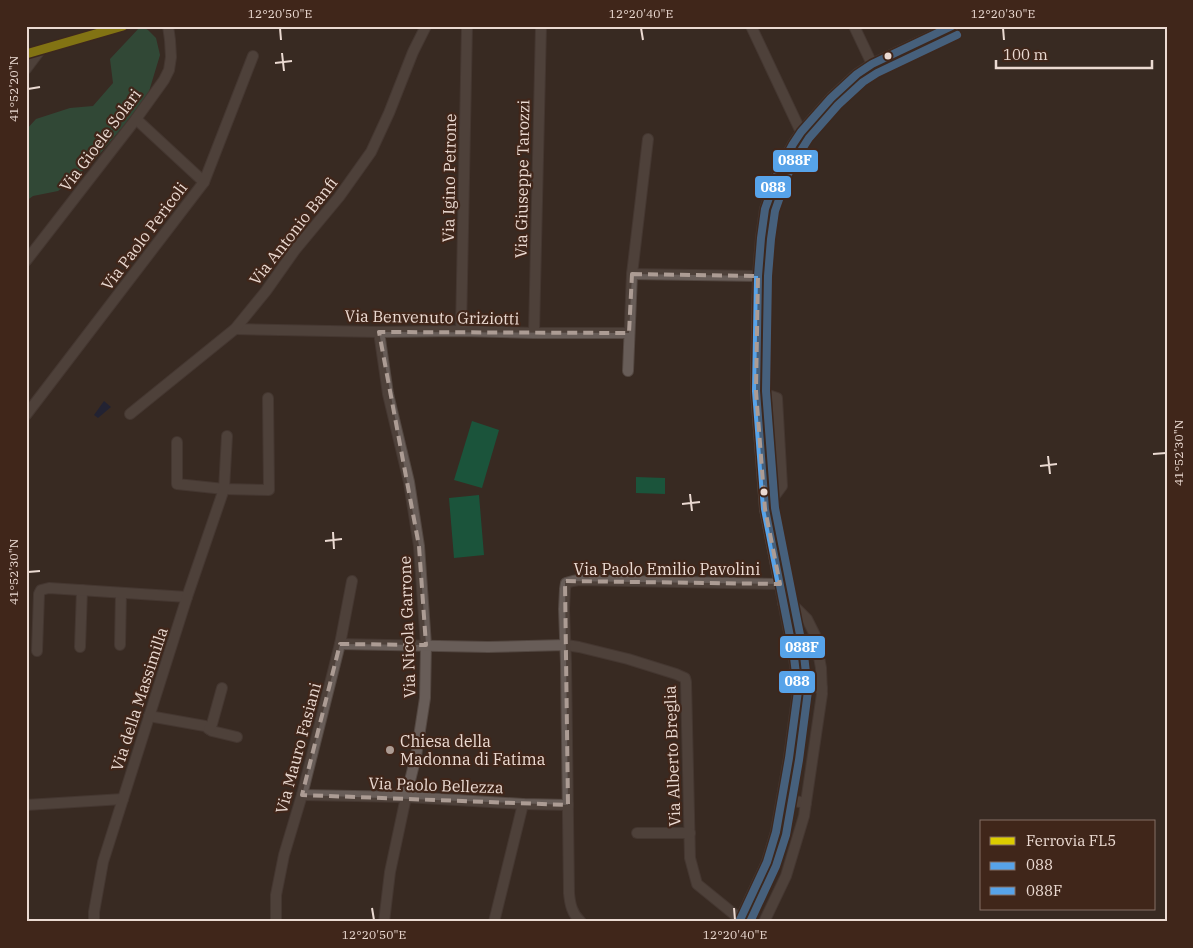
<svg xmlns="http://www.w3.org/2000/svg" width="1193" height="948" viewBox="0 0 1193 948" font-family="'IBM Plex Serif',serif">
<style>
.green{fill:#1b543b}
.forest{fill:#296d4f}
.water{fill:#081945}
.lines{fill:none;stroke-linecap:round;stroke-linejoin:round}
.minor-casing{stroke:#534741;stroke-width:12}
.minor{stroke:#685d58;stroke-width:10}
.bus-1-casing{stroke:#40261a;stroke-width:11}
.bus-2-casing{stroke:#40261a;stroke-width:11}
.bus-1{stroke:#57a3e9;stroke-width:8}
.bus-2{stroke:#57a3e9;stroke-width:8}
.rail-1-casing{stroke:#40261a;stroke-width:12}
.rail-1{stroke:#dccc00;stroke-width:9}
.marked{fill:none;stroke:#ac9c94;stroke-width:4;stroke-dasharray:10 6;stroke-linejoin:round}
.ticks{fill:none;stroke:#ebdad2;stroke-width:2}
.bus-dot{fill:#ebdad2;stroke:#40261a;stroke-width:2}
.poi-dot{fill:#ac9c94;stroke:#40261a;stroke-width:2}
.labels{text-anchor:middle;stroke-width:4.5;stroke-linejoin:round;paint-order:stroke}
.street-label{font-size:16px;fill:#ebdad2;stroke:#40261a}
.poi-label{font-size:16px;fill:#ebdad2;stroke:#40261a;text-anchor:start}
.line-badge{stroke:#40261a;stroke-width:2}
.badge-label{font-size:14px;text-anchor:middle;font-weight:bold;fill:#fff}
.neatline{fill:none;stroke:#ebdad2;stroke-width:2}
.ticks-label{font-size:12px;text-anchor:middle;fill:#ebdad2}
</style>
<rect width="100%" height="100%" fill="#382a22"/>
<g class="green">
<polygon points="472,421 499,430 482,488 454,480"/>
<polygon points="636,477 665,478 665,494 636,493"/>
<polygon points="479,495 484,555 454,558 449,498"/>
</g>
<polygon class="forest" points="141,26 148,30 156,38 160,55 147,98 93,162 58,191 33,196 26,201 26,130 36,119 70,108 93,106 113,83 110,59"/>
<polygon class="water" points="104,401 111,407 98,418 94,415"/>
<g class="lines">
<defs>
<g id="minor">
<polyline points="751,26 801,132"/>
<polyline points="854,26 872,64"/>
<polyline points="26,69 38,53"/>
<polyline points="136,119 204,182"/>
<polyline points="26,261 136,119 164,80 169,70 171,57 170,40 168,26"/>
<polyline points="632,274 758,276"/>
<polyline points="235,329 379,332 461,331 534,333 629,333"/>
<polyline points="461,331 467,26"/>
<polyline points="379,332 388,394 409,482 419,546 426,645 425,698 416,756 406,797 390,872 384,922"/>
<polyline points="534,333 541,26"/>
<polyline points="628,371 632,274 648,139"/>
<polyline points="756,391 777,398 782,486 765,509"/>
<polyline points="130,414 235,329 266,291 295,250 339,197 371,152 389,113 413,52 426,26"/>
<polyline points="26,415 204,182 253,56"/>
<polyline points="177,442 177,484 224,489 269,490 268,398"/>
<polyline points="340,644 488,647 566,645 579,647 628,659 676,674 685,678 686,682 690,858 697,884 740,919"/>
<polyline points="120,645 121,593"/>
<polyline points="80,647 82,590"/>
<polyline points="37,651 39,594 41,590 49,588 187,597"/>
<polyline points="797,686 822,688"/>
<polyline points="149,716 205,726 212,731 237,737"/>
<polyline points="209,729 212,724 222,688"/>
<polyline points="302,795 406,797 523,804 568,805"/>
<polyline points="782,799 806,803"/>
<polyline points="26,805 123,799"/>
<polyline points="637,833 690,833"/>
<polyline points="94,922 94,912 103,862 187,597 224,489 227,436"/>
<polyline points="276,922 276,895 284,855 302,795 340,644 352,581"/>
<polyline points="494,922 523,804"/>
<path d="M581 922C572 914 570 904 569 893L566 664 564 609 565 589 566 583 573 581 579 580 780 584"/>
<polyline points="739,922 767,862 776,832 789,758 798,691 794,657 765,509 756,391 758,276 761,238 765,209 779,170 793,144 801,132 831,98 857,74 872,64 953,26"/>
<polyline points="764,922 786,876 804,816 822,694 821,668 815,635 807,619 796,608 783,603"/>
</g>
</defs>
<use href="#minor" class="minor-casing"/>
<use href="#minor" class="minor"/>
<defs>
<polyline id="bus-1" points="739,922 767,862 776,832 789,758 798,691 794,657 765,509 756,391 758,276 761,238 765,209 779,170 793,144 801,132 831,98 857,74 872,64 952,26"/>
<polyline id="bus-2" points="750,922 776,866 786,835 799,760 808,691 804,655 775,508 766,391 768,276 771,239 775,211 788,174 802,149 809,138 838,105 863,82 877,73 957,35"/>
</defs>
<use href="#bus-1" class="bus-1-casing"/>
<use href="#bus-2" class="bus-2-casing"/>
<use href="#bus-1" class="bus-1"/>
<use href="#bus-2" class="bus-2"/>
<defs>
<polyline id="rail-1" points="26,54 123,26"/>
</defs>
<use href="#rail-1" class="rail-1-casing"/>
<use href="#rail-1" class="rail-1"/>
</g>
<path d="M0 0H1193V948H0ZM632 274 758 276 756 391 765 509 780 584 565 581 568 805 302 795 340 644 426 645 419 546 379 332 629 333Z" fill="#382a22" fill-opacity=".55" fill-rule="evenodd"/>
<path class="marked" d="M632 274 758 276 756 391 765 509 780 584 565 581 568 805 302 795 340 644 426 645 419 546 379 332 629 333Z"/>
<path class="ticks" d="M280 28 281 40M641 28 643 40M1003 28 1004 40M282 53 284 71M275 63 292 61M28 89 40 87M1153 454 1166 453M1048 456 1050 474M1040 466 1057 464M690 494 692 511M682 504 700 502M333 532 334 549M325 541 342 539M28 572 40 571M372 908 374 920M734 908 735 920"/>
<g class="bus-dot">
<circle cx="888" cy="56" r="4.5"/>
<circle cx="764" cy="492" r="4.5"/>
</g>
<circle class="poi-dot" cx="390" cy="750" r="5"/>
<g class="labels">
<g class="street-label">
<text transform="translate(100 140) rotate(-53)" y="6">Via Gioele Solari</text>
<text transform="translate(449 178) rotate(-89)" y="6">Via Igino Petrone</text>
<text transform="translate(522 179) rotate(-89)" y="6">Via Giuseppe Tarozzi</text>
<text transform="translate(293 231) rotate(-52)" y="6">Via Antonio Banfi</text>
<text transform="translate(144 236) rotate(-53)" y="6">Via Paolo Pericoli</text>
<text transform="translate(432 317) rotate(1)" y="6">Via Benvenuto Griziotti</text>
<text x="667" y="575">Via Paolo Emilio Pavolini</text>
<text transform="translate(407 627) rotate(-92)" y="6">Via Nicola Garrone</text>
<text transform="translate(139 699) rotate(-72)" y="6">Via della Massimilla</text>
<text transform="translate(298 748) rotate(-75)" y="6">Via Mauro Fasiani</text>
<text transform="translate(672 756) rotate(-92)" y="6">Via Alberto Breglia</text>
<text transform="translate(436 785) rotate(2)" y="6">Via Paolo Bellezza</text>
</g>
<g class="poi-label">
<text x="400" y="747">Chiesa della<tspan x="400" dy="18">Madonna di Fatima</tspan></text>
</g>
</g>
<g class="line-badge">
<rect x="772" y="149" width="47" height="24" rx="5" fill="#57a3e9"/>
<rect x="754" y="175" width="38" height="24" rx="5" fill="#57a3e9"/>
<rect x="779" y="635" width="47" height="24" rx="5" fill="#57a3e9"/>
<rect x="778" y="670" width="38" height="24" rx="5" fill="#57a3e9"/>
</g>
<g class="badge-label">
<text x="795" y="165">088F</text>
<text x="773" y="192">088</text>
<text x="802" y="652">088F</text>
<text x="797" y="686">088</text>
</g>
<rect width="1193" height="948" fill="none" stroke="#40261a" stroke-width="55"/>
<rect x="980" y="820" width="175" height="90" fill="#40261a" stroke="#846e64"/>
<rect x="990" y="837" width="25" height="8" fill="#dccc00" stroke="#846e64"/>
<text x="1026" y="846" font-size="15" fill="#ebdad2">Ferrovia FL5</text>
<rect x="990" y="862" width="25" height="8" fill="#57a3e9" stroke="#846e64"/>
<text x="1026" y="870" font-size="15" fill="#ebdad2">088</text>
<rect x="990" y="887" width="25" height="8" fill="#57a3e9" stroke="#846e64"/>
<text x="1026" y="896" font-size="15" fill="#ebdad2">088F</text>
<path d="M996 60v8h156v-8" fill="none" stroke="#ebdad2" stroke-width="2.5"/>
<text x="1003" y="60" font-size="15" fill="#ebdad2" stroke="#40261a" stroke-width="4" paint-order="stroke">100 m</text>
<rect x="28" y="28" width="1138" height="892" class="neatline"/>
<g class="ticks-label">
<text x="280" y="18">12°20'50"E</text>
<text x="641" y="18">12°20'40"E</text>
<text x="1003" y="18">12°20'30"E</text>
<text transform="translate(14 89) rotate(-90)" y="4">41°52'20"N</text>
<text transform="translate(1179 453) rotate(-90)" y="4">41°52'30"N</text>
<text transform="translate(14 572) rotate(-90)" y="4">41°52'30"N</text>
<text x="374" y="939">12°20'50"E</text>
<text x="735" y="939">12°20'40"E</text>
</g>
</svg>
